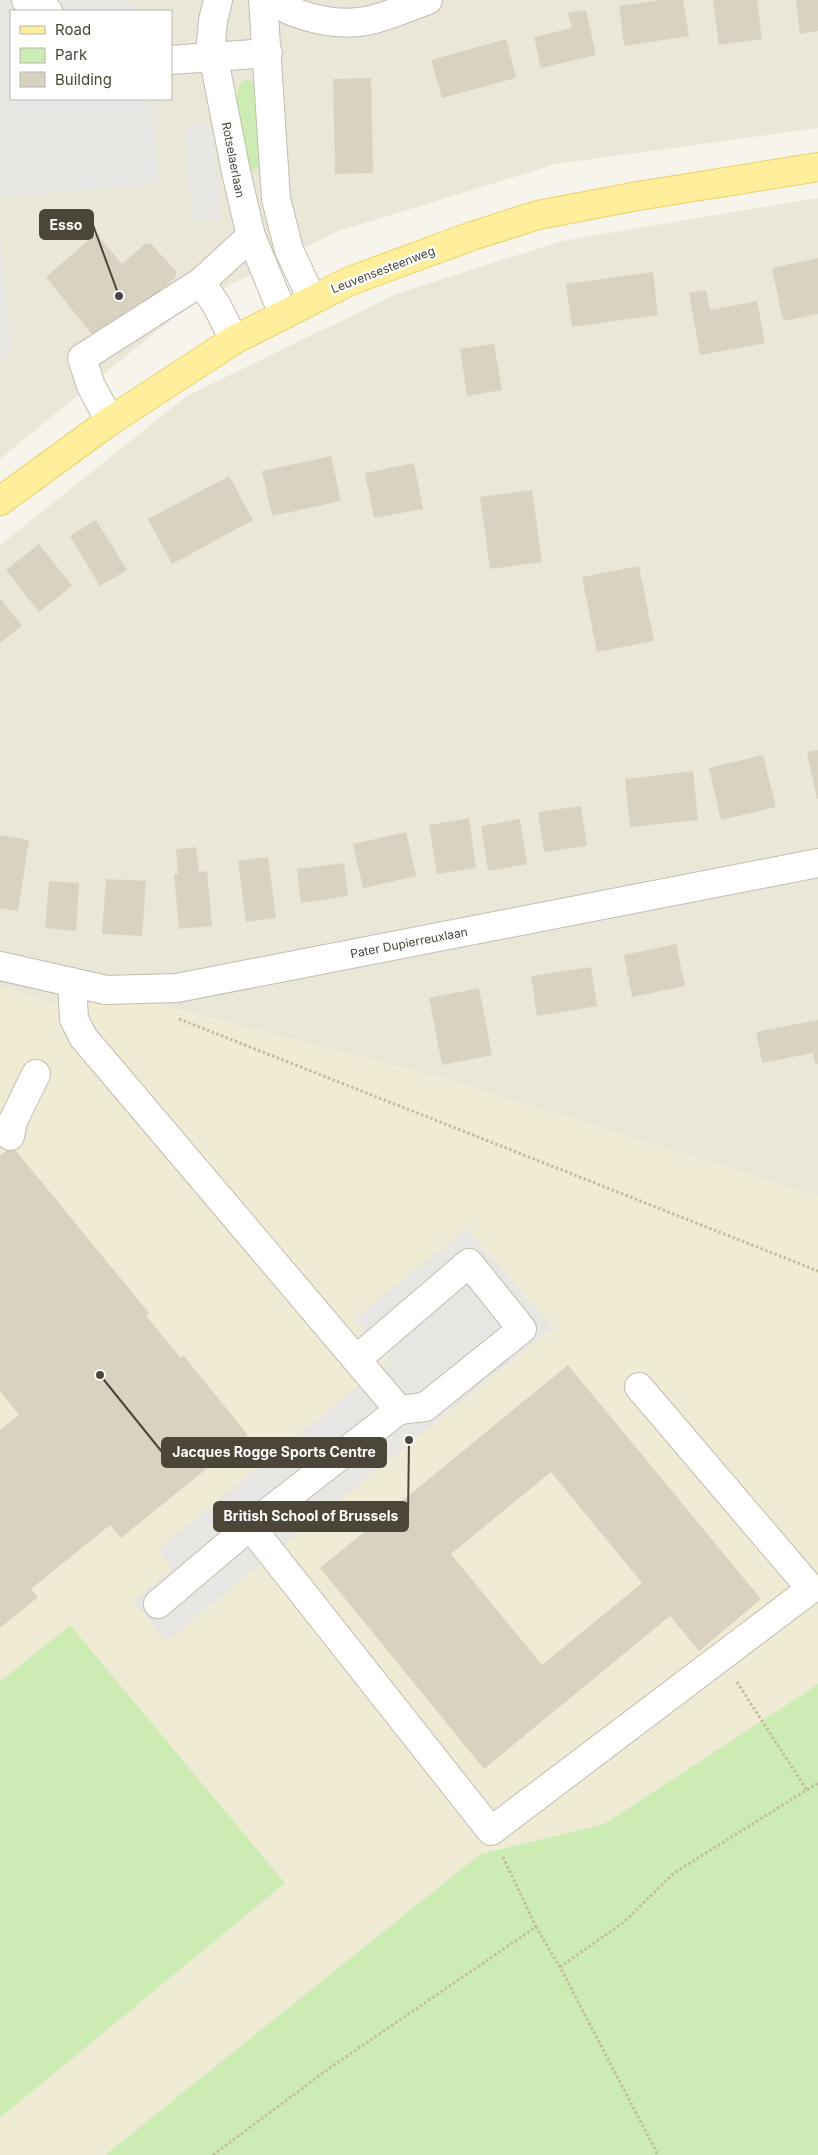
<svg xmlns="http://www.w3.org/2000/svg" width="818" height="2155" viewBox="0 0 818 2155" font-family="Inter,sans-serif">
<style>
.residential{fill:#eae7d9;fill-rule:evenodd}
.education{fill:#f0ebd5}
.green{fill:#ccecb3}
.parking{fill:#e8e6e2}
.building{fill:#d9d2c0;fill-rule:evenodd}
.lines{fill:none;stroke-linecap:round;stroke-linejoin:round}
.minor-casing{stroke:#c3bdad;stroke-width:30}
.major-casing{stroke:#ead165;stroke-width:30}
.path{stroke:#c5bb9d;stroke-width:3;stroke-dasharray:2.5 2.5;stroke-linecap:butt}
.minor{stroke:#fff;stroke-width:28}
.major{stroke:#ffee9b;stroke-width:28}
.labels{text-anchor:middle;stroke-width:4.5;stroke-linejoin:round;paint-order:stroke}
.street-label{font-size:12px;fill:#4b4638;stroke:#fff}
.leader{fill:none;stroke:#4b4638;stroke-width:2}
.callout-dot{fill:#4b4638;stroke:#fff;stroke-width:2}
.callout{fill:#4b4638;stroke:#4b4638;stroke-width:2}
.callout-label{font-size:14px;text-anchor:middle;font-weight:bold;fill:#fff}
</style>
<rect width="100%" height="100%" fill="#f6f4eb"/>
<g class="residential">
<path d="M0 0H818V128L556 164 339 231 186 307 0 459ZM11 11H171V99H11Z"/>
<polygon points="818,198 818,1196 436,1076 72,1008 0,988 0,545 187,396 396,294 562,241"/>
</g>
<polygon class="education" points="0,988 72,1008 106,990 436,1076 818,1196 818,1684 604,1824 480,1854 105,2155 0,2155"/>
<g class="green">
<path d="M247 79 255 84 260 166 254 170H249C244 149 232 101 240 83Z"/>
<polygon points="70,1625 285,1883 0,2118 0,1682"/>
<polygon points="818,1684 818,2155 105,2155 480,1854 604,1824"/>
</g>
<g class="parking">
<polygon points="0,0 121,0 140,9 139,11 11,11 11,99 151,99 159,183 0,197"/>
<polygon points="213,123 220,220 192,221 185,126"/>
<polygon points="0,236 11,350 0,359"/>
<polygon points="467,1228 552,1328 166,1641 133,1601 172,1569 158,1549 389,1361 354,1319"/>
</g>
<g class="building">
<polygon points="661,0 683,0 689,36 624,46 619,6"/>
<polygon points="713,0 757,0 762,39 719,45"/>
<polygon points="796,0 818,0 818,31 800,34"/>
<polygon points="586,10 596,55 541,68 534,37 572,28 568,13"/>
<polygon points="506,39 516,78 442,98 431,60"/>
<polygon points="371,78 373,173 335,174 333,79"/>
<polygon points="96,234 101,235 99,237 122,264 146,243 151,244 176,271 176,274 175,278 106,337 94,337 46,277"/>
<polygon points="818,258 818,314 783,321 772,268"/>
<polygon points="653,272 658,315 572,327 566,284"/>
<polygon points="706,290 710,310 757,301 765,343 700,355 689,293"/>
<polygon points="494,344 502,390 467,396 460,349"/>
<polygon points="331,456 341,501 272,516 262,471"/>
<polygon points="414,463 423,509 374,518 365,473"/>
<polygon points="229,476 253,520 172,564 148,519"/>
<polygon points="532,490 542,562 490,569 480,497"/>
<polygon points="96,520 127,570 100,586 70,536"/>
<polygon points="39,544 72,586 39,612 6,570"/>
<polygon points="639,566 654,641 597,652 582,577"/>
<polygon points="0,598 22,626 0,643"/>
<polygon points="818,750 818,799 817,799 807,752"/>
<polygon points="763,755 776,807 721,820 709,768"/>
<polygon points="693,771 698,820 630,827 625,779"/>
<polygon points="581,806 587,846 544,852 538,812"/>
<polygon points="469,818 476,868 437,874 429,825"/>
<polygon points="520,819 527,864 488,871 481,826"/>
<polygon points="406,832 416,876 363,888 353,844"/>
<polygon points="0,835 29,840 18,911 0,908"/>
<polygon points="196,847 199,872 207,871 212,926 179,929 174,874 178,874 176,849"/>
<polygon points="268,857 276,918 246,922 238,861"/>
<polygon points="344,863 348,896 301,903 297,869"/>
<polygon points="106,879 146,881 142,936 102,934"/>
<polygon points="49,881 79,883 76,931 45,928"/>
<polygon points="676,944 685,986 632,997 624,955"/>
<polygon points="591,967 597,1006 537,1016 531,976"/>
<polygon points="479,988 492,1055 442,1065 429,998"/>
<polygon points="818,1020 818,1064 815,1063 813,1053 762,1063 756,1032"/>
<polygon points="12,1146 149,1313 146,1316 181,1358 183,1355 248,1435 121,1538 110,1525 31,1589 38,1597 0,1628 0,1430 19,1415 0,1391 0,1156"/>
<path d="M568 1365 761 1599 699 1651 670 1616 484 1769 320 1568ZM551 1472 642 1583 542 1665 451 1554Z"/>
</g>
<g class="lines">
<defs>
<g id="minor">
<polyline points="26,0 48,11"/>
<polyline points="218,0 213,21 211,44 236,172 251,236 283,314"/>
<polyline points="263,0 276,199 289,250 312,299"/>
<path d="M269 0C296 16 334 27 366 21 387 17 408 7 428 0"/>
<polyline points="171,60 268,53"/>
<polyline points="201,282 251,236"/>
<polyline points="110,421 91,386 82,358 201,282 217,306 234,340"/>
<polyline points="0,966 106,990 177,988 818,863"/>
<polyline points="72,982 74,1019 83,1037 399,1410 250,1526 158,1604"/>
<polyline points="10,1136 13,1121 36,1074"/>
<polyline points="358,1358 469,1263 522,1329 425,1407 399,1410"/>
<polyline points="250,1526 491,1831 811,1589 639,1387"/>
</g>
<polyline id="major" points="0,501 110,421 234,340 350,281 472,236 538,215 638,196 818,167"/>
</defs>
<use href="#minor" class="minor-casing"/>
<use href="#major" class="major-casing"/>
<g class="path">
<polyline points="179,1019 818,1271"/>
<polyline points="737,1682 806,1789"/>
<polyline points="503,1857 536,1927"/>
<polyline points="560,1967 624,1922 674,1873 818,1783"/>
<polyline points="213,2155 331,2067 536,1927 560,1967 658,2155"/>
</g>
<use href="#minor" class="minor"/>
<use href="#major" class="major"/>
</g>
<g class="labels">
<g class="street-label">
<text transform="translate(233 160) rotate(79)" y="4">Rotselaerlaan</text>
<text transform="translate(383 270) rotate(-21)" y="4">Leuvensesteenweg</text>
<text transform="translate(409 943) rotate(-11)" y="4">Pater Dupierreuxlaan</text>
</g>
</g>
<path class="leader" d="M119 296L93 225M100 1375L162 1452M409 1440L408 1516"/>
<g class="callout-dot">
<circle cx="119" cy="296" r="5"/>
<circle cx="100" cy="1375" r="5"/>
<circle cx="409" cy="1440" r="5"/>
</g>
<g class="callout">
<rect x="40" y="210" width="53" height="29" rx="5"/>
<rect x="162" y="1438" width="224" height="29" rx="5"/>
<rect x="214" y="1502" width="194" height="29" rx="5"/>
</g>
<g class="callout-label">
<text x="66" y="230">Esso</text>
<text x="274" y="1457">Jacques Rogge Sports Centre</text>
<text x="311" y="1521">British School of Brussels</text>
</g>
<rect x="10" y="10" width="162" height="90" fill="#ffffff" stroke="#b7b5af"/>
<rect x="20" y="26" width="25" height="8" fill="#ffee9b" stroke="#b7b5af"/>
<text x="55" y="35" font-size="15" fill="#4b4638">Road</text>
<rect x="20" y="48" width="25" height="15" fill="#ccecb3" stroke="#b7b5af"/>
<text x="55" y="60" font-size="15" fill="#4b4638">Park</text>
<rect x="20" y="72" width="25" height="15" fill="#d9d2c0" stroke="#b7b5af"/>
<text x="55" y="85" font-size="15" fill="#4b4638">Building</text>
</svg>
